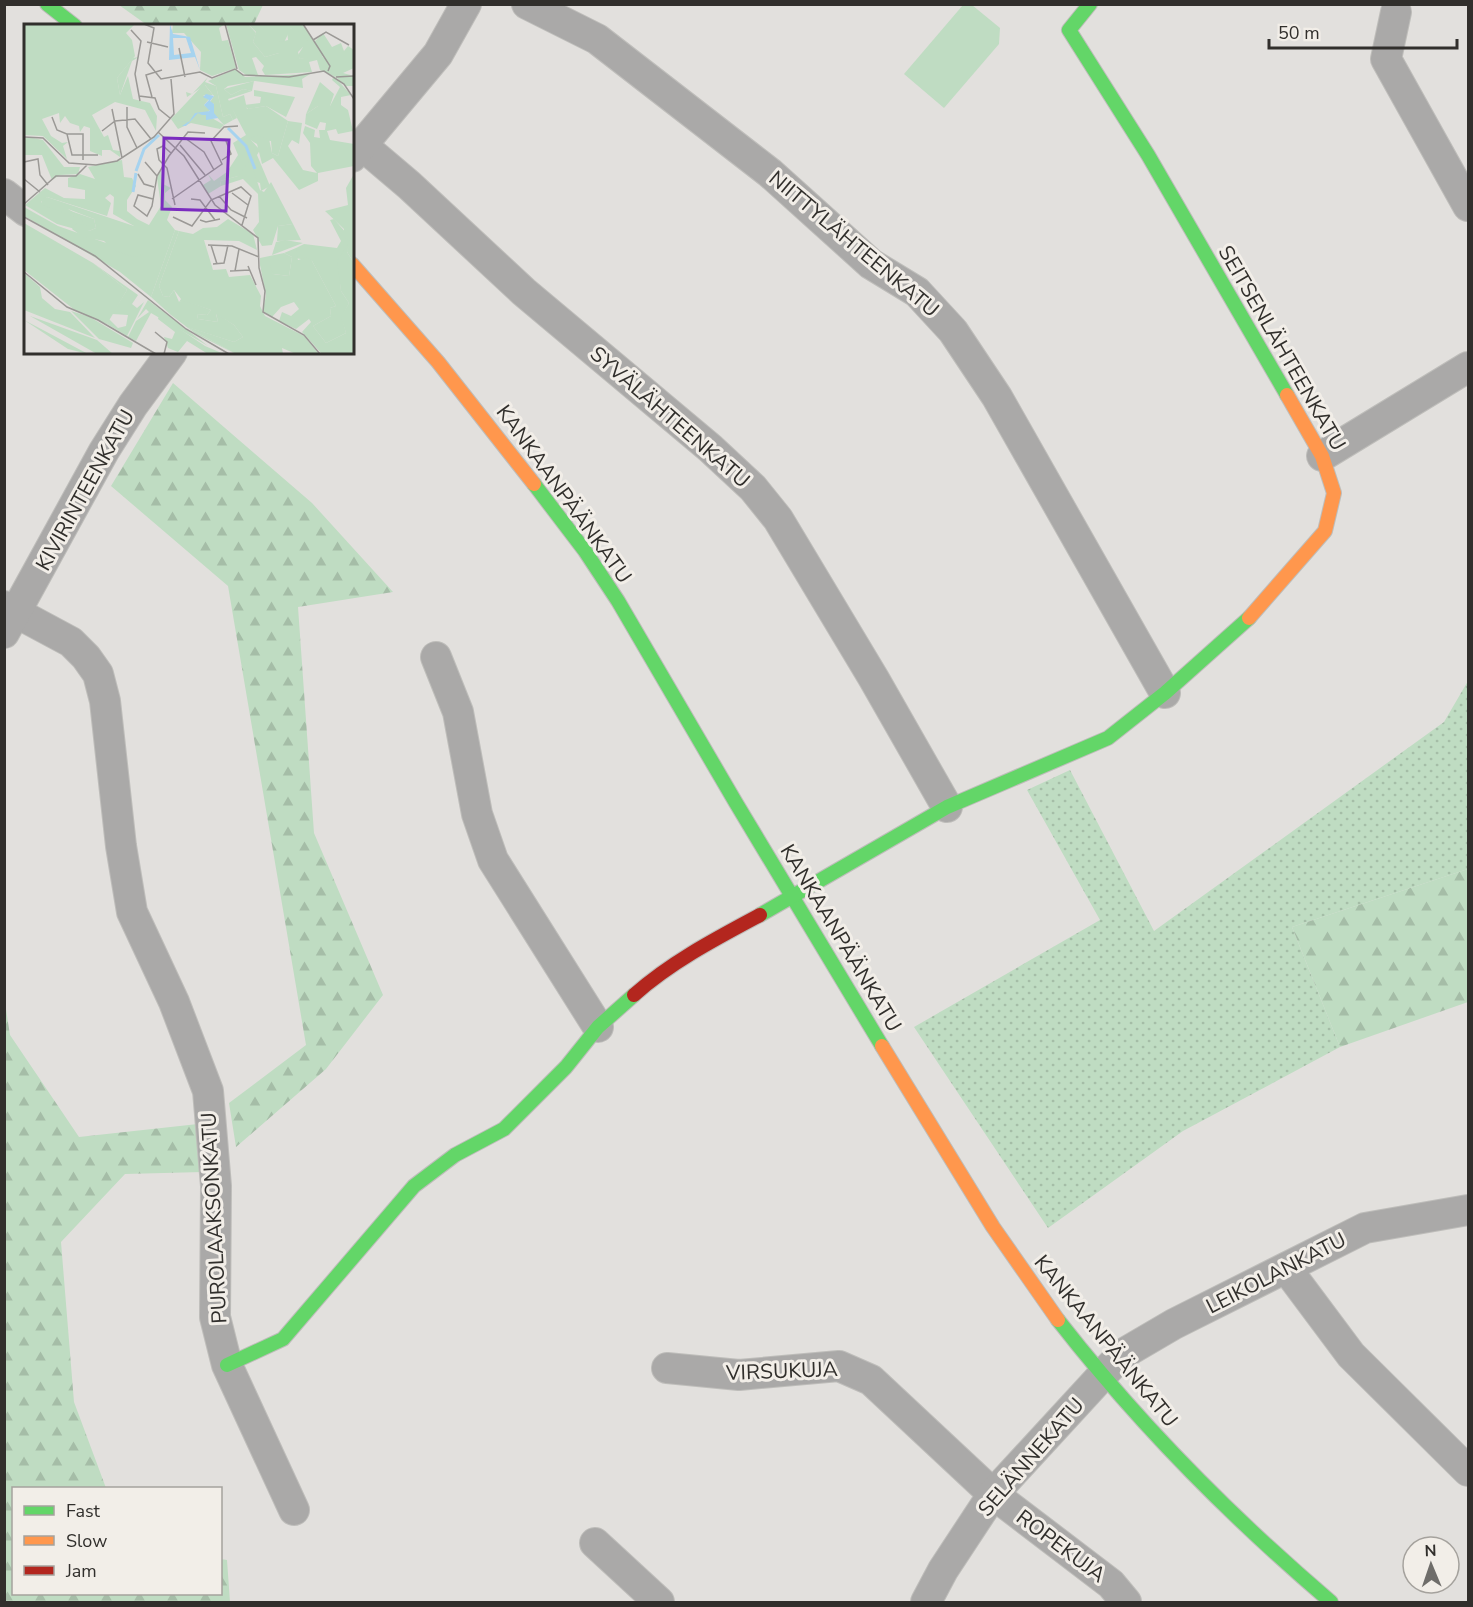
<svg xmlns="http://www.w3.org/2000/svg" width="1473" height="1607" viewBox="0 0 1473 1607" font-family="'Nunito Sans',sans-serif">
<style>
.grass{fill:url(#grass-dots)}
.forest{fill:url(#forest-firs)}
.green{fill:#bfdcc2}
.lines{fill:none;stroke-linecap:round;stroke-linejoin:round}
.street-casing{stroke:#bebdba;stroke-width:32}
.fast-casing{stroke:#bebdba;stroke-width:16}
.slow-casing{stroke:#bebdba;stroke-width:16}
.jam-casing{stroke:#bebdba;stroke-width:16}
.street{stroke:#aaa9a8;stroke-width:30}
.fast{stroke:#63d668;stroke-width:14}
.slow{stroke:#ff974d;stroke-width:14}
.jam{stroke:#b3261e;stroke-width:14}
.labels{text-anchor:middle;stroke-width:6;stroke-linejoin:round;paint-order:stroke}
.street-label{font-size:21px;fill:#312f2c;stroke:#f2eee8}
.inset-river{fill:none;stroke:#a6d3ef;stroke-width:3}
.inset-road{fill:none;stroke:#9b9996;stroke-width:1.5}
.view{fill:#7b2cbf;fill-opacity:0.15;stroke:#7b2cbf;stroke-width:3}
.inset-edge{fill:none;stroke:#312f2c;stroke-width:3}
</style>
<defs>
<pattern id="grass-dots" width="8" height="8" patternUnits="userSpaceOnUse" patternTransform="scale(1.5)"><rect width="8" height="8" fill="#bfdcc2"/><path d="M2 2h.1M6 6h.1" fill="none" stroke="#a5bda7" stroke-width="1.8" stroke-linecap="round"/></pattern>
<pattern id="forest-firs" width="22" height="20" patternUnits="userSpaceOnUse" patternTransform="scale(1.5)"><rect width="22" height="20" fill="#bfdcc2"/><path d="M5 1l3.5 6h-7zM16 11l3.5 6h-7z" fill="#a5bda7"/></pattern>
</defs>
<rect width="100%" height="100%" fill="#e2e0dd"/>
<polygon class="grass" points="1468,681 1468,869 1292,927 1340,1047 1183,1131 1048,1228 914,1027 1100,920 1027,790 1070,770 1154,931 1444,722"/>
<g class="forest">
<polygon points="119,5 263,5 253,26 147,25"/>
<polygon points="173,383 312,503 393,592 298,607 314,833 383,995 326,1069 236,1147 229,1103 306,1045 228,586 111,486"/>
<polygon points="1468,869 1468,1002 1340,1047 1292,927"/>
<polygon points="4,996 10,1035 79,1137 198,1124 203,1172 125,1174 61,1242 74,1402 106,1488 14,1488 14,1594 220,1594 221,1559 227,1560 230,1602 5,1602"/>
</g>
<polygon class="green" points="963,5 972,5 1000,28 999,44 944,108 904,74"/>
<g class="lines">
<defs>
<g id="street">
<polyline points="527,4 597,39 770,173 871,264 917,292 953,331 997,397 1165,693"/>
<polyline points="1396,12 1386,59 1468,206"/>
<polyline points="363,146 409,185 524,292 710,448 753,488 778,519 874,679 947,807"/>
<polyline points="352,157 438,54 466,4"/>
<polyline points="4,194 26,211"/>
<polyline points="1322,456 1468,367"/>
<polyline points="4,606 71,642 86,657 98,674 105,701 121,846 132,912 174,1002 208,1091 216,1186 215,1317 227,1365 294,1510"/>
<polyline points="4,633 104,451 133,405 172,352"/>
<polyline points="436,657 458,712 477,814 493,860 598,1027"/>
<polyline points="1286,1268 1351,1355 1468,1471"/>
<polyline points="667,1368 739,1375 839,1366 871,1380 993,1494 1111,1584 1126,1602"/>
<polyline points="595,1543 659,1602"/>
<polyline points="926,1602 943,1570 993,1494 1121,1355 1174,1324 1365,1228 1468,1210"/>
</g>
<g id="fast">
<polyline points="47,4 75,26"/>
<polyline points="1090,4 1069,30 1148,155 1287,395"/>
<polyline points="534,484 585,551 618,601 736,803 882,1046"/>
<polyline points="760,915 947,807 1108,738 1165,693 1249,618"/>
<path d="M1058 1320C1139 1424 1230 1516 1331 1602"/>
<polyline points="227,1365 283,1339 414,1186 455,1155 504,1129 566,1067 598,1027 634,995"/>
</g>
<g id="slow">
<polyline points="352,264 438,362 534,484"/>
<polyline points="1249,618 1325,531 1334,493 1322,456 1287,395"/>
<polyline points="882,1046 993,1227 1058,1320"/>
</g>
<path id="jam" d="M634 995C671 962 717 938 760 915"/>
</defs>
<use href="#street" class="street-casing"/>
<use href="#fast" class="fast-casing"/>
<use href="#slow" class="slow-casing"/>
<use href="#jam" class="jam-casing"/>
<use href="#street" class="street"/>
<use href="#fast" class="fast"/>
<use href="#slow" class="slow"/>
<use href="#jam" class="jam"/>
</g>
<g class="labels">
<g class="street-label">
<text transform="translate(854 244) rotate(40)" y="7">NIITTYLÄHTEENKATU</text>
<text transform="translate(1282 348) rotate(60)" y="7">SEITSENLÄHTEENKATU</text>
<text transform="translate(670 417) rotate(41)" y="7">SYVÄLÄHTEENKATU</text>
<text transform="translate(85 490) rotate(-61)" y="7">KIVIRINTEENKATU</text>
<text transform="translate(564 494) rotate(54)" y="7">KANKAANPÄÄNKATU</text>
<text transform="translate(841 938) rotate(59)" y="7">KANKAANPÄÄNKATU</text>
<text transform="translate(214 1218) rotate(-93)" y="7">PUROLAAKSONKATU</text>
<text transform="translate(1276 1273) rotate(-27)" y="7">LEIKOLANKATU</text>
<text transform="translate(1106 1341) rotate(51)" y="7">KANKAANPÄÄNKATU</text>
<text transform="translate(782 1371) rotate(-2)" y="7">VIRSUKUJA</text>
<text transform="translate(1031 1457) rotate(-49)" y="7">SELÄNNEKATU</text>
<text transform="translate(1061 1546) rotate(37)" y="7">ROPEKUJA</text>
</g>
</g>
<g transform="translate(24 24)">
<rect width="330" height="330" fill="#e2e0dd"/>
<path d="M224 0H279L290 18 299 9 308 23 317 19 320 27 324 22 330 26V44L319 49 330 52V62H322L313 54 299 32 276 35 274 31 279 23 267 4 255 29 241 33 229 18 232 8ZM115 33 108 37 96 71 93 54 109 34ZM184 53 181 58 192 62 199 93 206 90 209 96 200 101 190 90V80L186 78 190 72 181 61 163 73 162 68 168 70ZM230 57 228 67 219 65 207 71 200 65ZM296 58 310 70 306 82H294L282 90ZM220 71 223 85 242 82 264 97 254 132 248 129 247 117 226 115 236 126 233 131 246 162 237 167 236 159 214 152 196 157 197 162 184 170 179 161 187 156 184 150 190 157 203 148 214 131 209 119 222 111 204 77ZM44 186 70 195 72 204 65 207ZM310 195 330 218V208V239L323 228 325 220 316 255 317 267 325 279 318 293 322 309 302 319 289 302 307 292 306 284 312 282 288 237 271 234 272 224 280 220 313 224 317 217 306 196ZM269 200 277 216 253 217 254 202ZM151 206 155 207 135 262 139 272 145 273 150 266 155 278 160 276 187 286 183 291 173 290 174 295 194 298 192 289 210 301 219 313 210 318 163 303 212 330 172 310 147 291 127 273ZM260 229 268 233 265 252 249 250 236 241V234ZM124 276 184 322 127 289 112 317 104 313 112 297 125 288 122 285 113 295ZM0 296 19 306 64 330 44 325Z" fill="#bfdcc2"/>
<path d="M0 0H111L102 9 108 16 111 32 93 54 96 71 104 52 109 75 126 79 133 92 132 107 121 86 91 78 68 91 80 113 84 111 89 126 96 127V133L86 126H78V132L66 127V104L60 102 56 108 55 102 46 99 41 92 36 99 35 89 18 95 27 112 38 119 44 118 39 122 43 135 19 112 0 111ZM149 0H201L195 4 198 17 204 16 212 44 188 52 176 46 177 28 160 9H148ZM202 0H224L232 9 229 18 241 33 255 29V18L264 16 263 6 267 4 279 10 284 18 274 28 276 35 296 30 315 49 312 53 296 46 293 36 285 38 288 48 241 51 238 46 240 42 232 33 228 34 234 51H222L215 46ZM212 45 221 53 286 50 278 55 279 64 231 57 204 62 200 65 207 71 219 65 228 67 204 75 213 94 209 96 206 90 199 93 192 62 184 57ZM310 52 327 71 317 73V81L324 86 329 107 314 110 312 105 303 107 306 116 330 120V142L294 149V157L275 166 249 134 238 140 233 120 225 115 233 111 245 115 248 129 254 132 264 97 278 99 275 120 268 116 264 122 279 146 293 149 287 142 286 119 279 109 281 102 291 106 290 113 296 114 295 106H301L302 99 296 98 293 105 281 100 282 90 294 82H306L316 63 308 56ZM230 66 271 73 262 93 242 82 224 85 220 81 236 79 237 73 230 72ZM4 113 19 116 40 143H56L54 150 36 151 28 156 18 131H0V115ZM98 136 100 153 108 154 112 162 103 176V187L113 195 125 201 137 182 133 154 137 146 139 160 147 164 141 169V176L148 183 143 196 151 206 127 273 96 248 0 192V183L34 202 85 220 110 202 89 190 90 173 86 170 81 174 87 179 83 192 23 173 17 178 57 195 61 202 51 205 33 200 1 181 21 164 40 174 61 175V166L44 163V154L56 150 71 155 64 143ZM226 136 236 166 240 168 247 158 269 200 254 202 248 221 238 222 229 206 235 198 234 170 219 155 197 162 196 157 214 152ZM330 150 329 209 330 219 320 214V205L301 187 324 181 322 164ZM204 195 229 210 233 226 215 217 180 216 189 246 202 245 205 253 226 251 237 272 236 282 241 292 280 312 295 330H272L258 324 259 330H212L161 302 210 318 219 313 210 301 192 290 194 298 174 295 173 290 183 291 187 286 160 277 155 278 157 275 150 266 145 273 139 272 135 262 155 207 169 210 179 204 193 203ZM261 216 279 219 248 231 252 218ZM324 220 323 228 330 239V330H298L278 308 287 298 285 295 272 305 255 297 258 288 267 292 275 285 270 278 257 283 248 293 239 287 242 271 236 241H246L249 250 265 252 268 233 260 229 272 224 274 236 283 233 288 237 312 282 306 284 307 292 289 302 302 319 322 309 317 293 325 279 317 267 313 237ZM69 239 114 271 108 280 113 284 120 278 103 312 83 300 85 295 94 304 102 302 104 291 88 290 103 266ZM0 249 16 263 18 274 31 285 46 288 71 314 0 286ZM47 287 66 293 109 319 107 324 75 315ZM135 291 181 322 200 330H184L163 317 154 328 144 324 140 313 148 315 151 308 134 295ZM6 292 73 316 89 330H73Z" fill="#bfdcc2"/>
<path d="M0 199 69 239 103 266 83 300 52 287 0 246Z" fill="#bfdcc2"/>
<path d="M180 60 189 71H179L185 75 180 81 186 86 181 90 200 101 196 105 167 99 154 105 147 95ZM23 173 110 202 126 218 120 230 110 233 89 226 80 217 59 213 48 205 53 199 61 201 57 195 18 181V175ZM44 185 70 195 72 204 65 207 60 195Z" fill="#bfdcc2" fill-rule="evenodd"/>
<path d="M146 0 149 10 166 13 176 46 171 33 145 36ZM149 14H162L167 29 150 31ZM182 70 190 72 186 77 190 80V89L200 101 194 94 182 96V91H178L174 89 162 102H158L164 98 148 96 165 98 171 89 186 87 180 81 185 76 179 73Z" fill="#a6d3ef" fill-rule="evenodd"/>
<path class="inset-river" d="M204 104 222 122 231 145M112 147 120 125 135 111M109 168 112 149"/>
<path class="inset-road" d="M120 0 130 4 124 39 137 55 176 48 188 54 211 45 219 51 265 53 300 47 320 60 330 75M201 0 213 45M279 0 306 42 304 47M107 6 117 17 111 50 116 77M289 16 302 8 325 21M123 18 144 23M155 24 161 53M312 53 330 52M115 72 131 74 135 85 146 94M128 73 122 51 138 46M103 83V103L113 124M88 85 98 134M28 93 33 106 43 110 48 131H74M78 107 91 97 111 95 127 115M134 108 160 132 191 181 234 214 235 244 241 267 239 288 280 311 296 330M43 110H59V136M0 113 19 114 45 139 72 141 93 137 130 113 150 90 147 55M161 114 180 128 190 146M156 121 181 151M147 129 139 122 133 125 135 136 143 144 151 181M198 136 207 130 202 117M0 138 14 135 16 151 24 161M121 138 133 152M114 150 120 160 130 163M0 155 16 168M208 169 224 181M195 172 207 186 223 194M129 175 114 171 110 182 123 192 128 182 133 152 145 132 164 108 181 109M148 175 198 140 187 117 200 103 214 102M167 175 176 176 191 196M0 180 32 152H52L63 141M0 193 71 232 162 305 205 330M149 193 168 202 187 176 217 163 227 172 218 201M176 196 182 198 196 195M184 221 208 222 235 233M187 221 193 240M189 240 200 239 204 221M224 242 232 261M206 247 226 246M211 247 215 225M0 248 43 283 74 296 132 330M131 308 143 318 140 330"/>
<path class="view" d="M140 114 205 116 202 187 138 185Z"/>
<rect width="330" height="330" class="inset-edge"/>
</g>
<rect width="1473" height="1607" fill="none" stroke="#312f2c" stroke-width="12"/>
<rect x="12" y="1487" width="210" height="108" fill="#f2eee8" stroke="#a5a29d" stroke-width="1.5"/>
<rect x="24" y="1506" width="30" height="9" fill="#63d668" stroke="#a5a29d" stroke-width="1.5"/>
<text x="66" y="1517" font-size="18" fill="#312f2c">Fast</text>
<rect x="24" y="1536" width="30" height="9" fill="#ff974d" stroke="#a5a29d" stroke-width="1.5"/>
<text x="66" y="1547" font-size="18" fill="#312f2c">Slow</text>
<rect x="24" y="1566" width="30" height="9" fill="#b3261e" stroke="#a5a29d" stroke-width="1.5"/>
<text x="66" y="1577" font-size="18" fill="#312f2c">Jam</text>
<g transform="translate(1431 1565) rotate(358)"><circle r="28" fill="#f2eee8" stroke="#a5a29d" stroke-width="1.5"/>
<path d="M0-4.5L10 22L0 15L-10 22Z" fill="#6f6d6a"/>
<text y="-9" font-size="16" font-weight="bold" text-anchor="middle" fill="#312f2c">N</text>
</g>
<path d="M1269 39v9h188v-9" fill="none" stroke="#312f2c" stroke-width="3"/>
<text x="1278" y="39" font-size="18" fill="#312f2c" stroke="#f2eee8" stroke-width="4.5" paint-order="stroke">50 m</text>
</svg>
